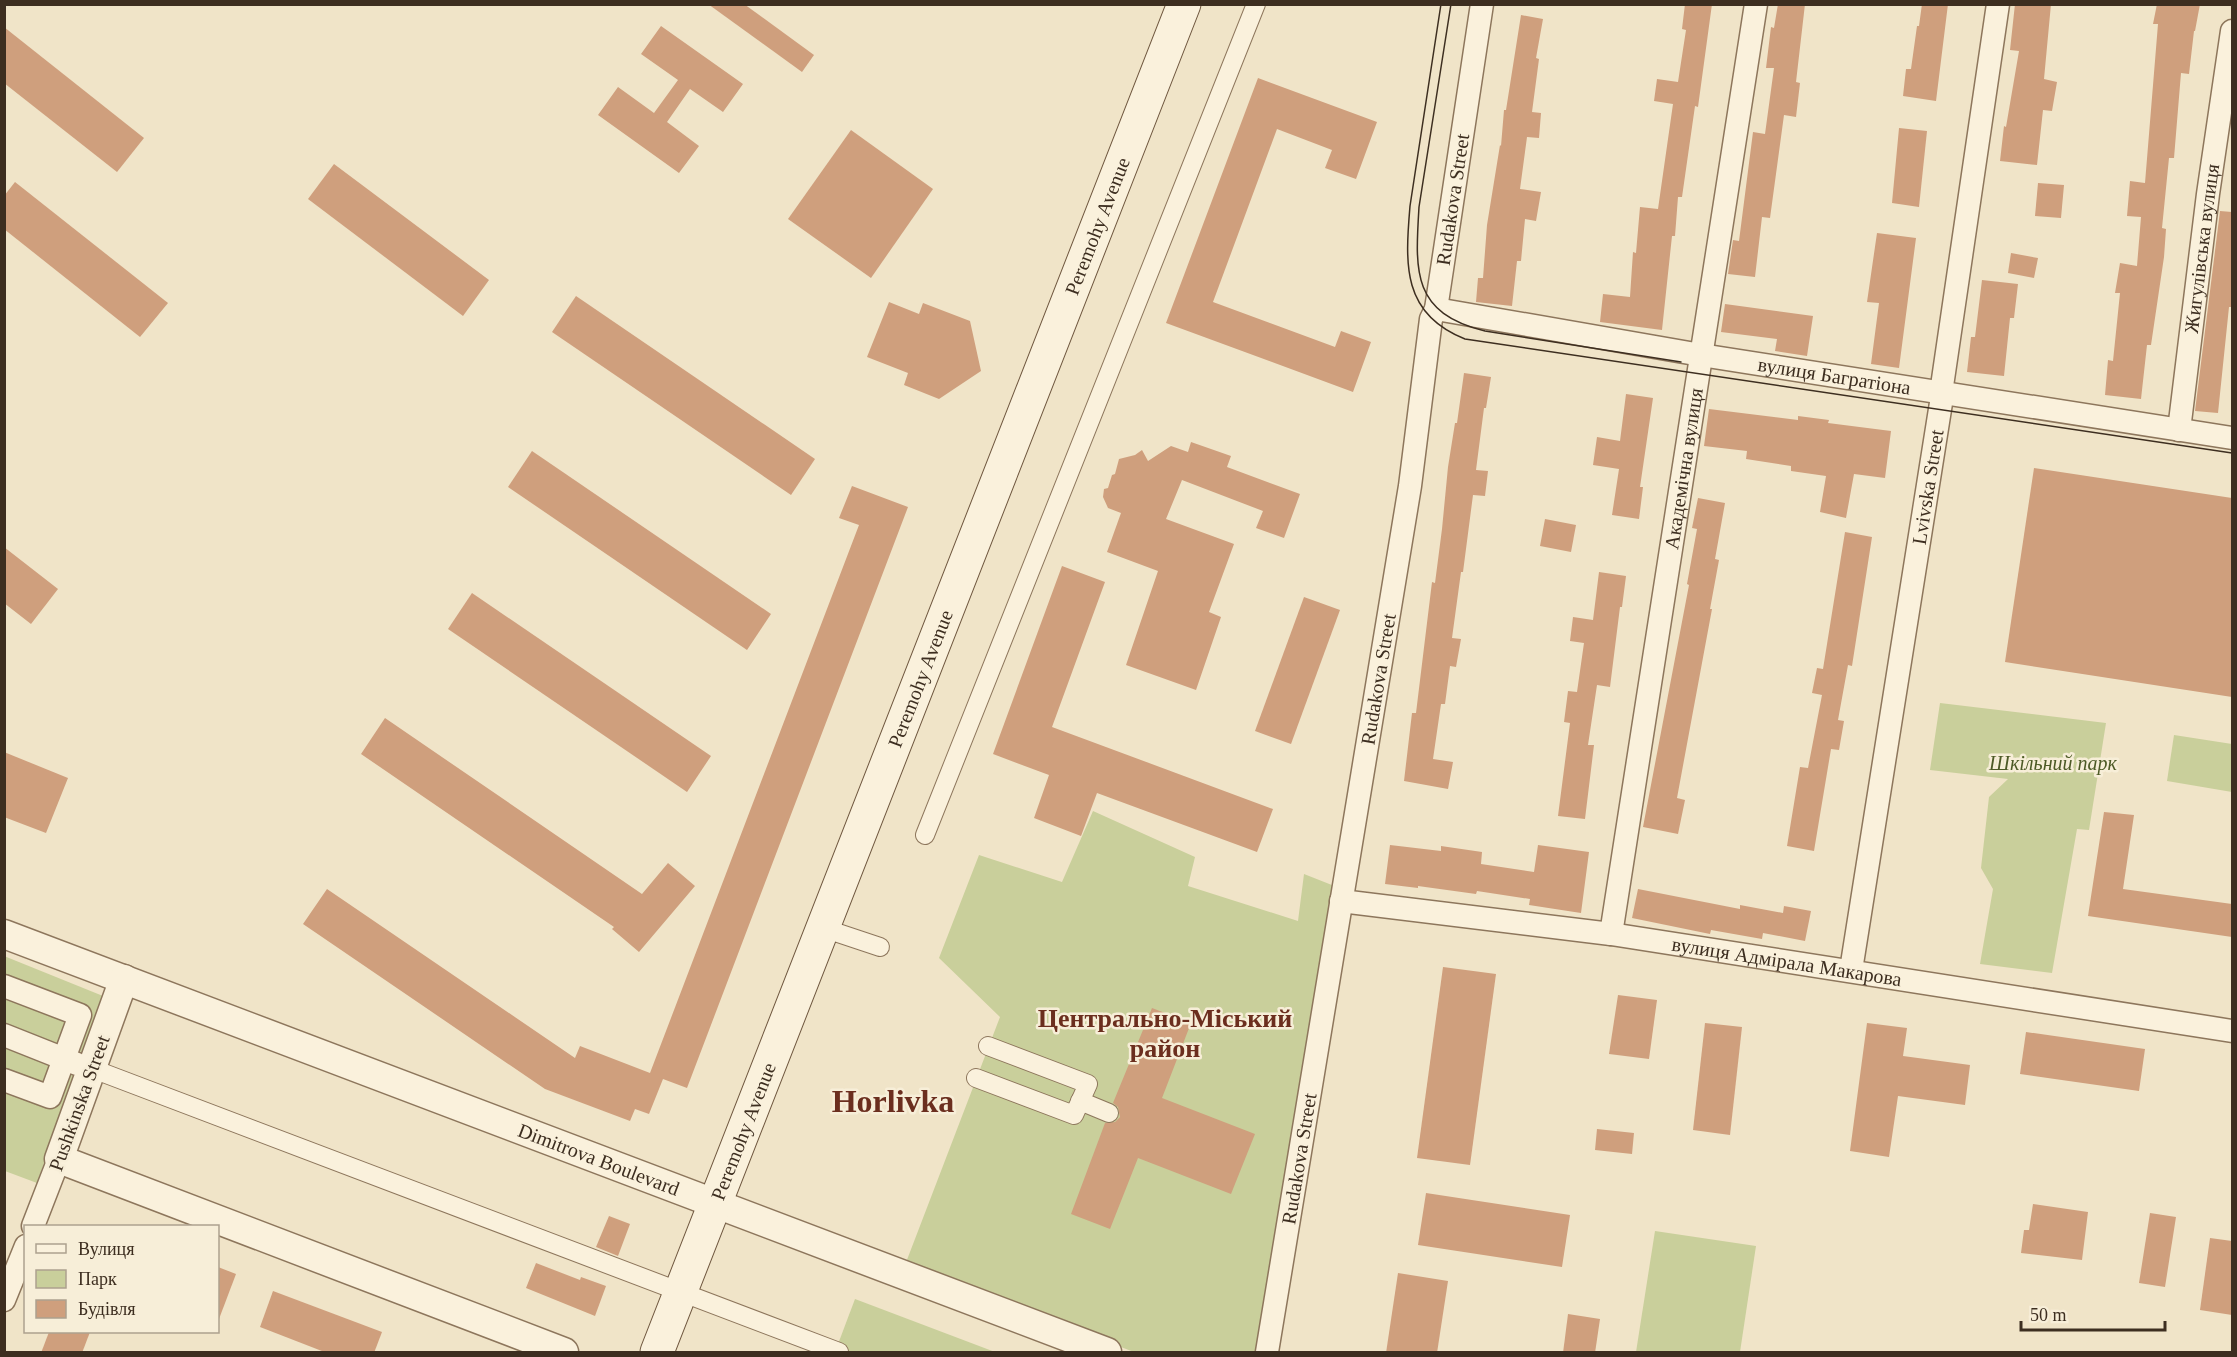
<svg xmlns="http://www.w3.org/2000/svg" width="2237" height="1357" viewBox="0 0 2237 1357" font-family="'Times New Roman',serif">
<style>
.green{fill:#c9cf9b}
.building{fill:#cf9f7d}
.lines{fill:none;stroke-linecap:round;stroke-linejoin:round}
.pedestrian-casing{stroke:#8d765c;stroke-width:20}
.minor-casing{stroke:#8d765c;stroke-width:25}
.tertiary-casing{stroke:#8d765c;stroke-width:31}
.secondary-casing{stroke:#6f573f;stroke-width:35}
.pedestrian{stroke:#faf1dc;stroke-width:18}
.minor{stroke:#faf1dc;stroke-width:22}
.tertiary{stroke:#faf1dc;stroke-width:28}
.secondary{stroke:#faf1dc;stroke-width:33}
.tram{stroke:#3d2e20;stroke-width:1.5}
.labels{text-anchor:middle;stroke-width:5;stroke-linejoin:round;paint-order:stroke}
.street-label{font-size:20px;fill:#3d2e20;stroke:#f7eed8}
.park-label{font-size:20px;font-style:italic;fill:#4d5a26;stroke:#f7eed8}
.district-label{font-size:26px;font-weight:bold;fill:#6b2e1e;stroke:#f7eed8}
.town-label{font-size:32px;font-weight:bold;fill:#6b2e1e;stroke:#f7eed8}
</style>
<rect width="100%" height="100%" fill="#f0e4c8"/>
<g class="green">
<polygon points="1940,703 2106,723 2089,830 2077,829 2052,973 1980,964 1993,889 1981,868 1989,797 2008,779 1930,770"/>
<polygon points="2174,735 2232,744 2232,792 2167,781"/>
<polygon points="1093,811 1195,857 1188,886 1298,921 1304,874 1347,891 1274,1352 1134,1352 905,1265 1000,1017 939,958 979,855 1062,882"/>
<polygon points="4,956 103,996 37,1183 5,1171"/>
<polygon points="1655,1231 1756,1246 1740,1352 1636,1352"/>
<polygon points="855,1299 995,1352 835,1352"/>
</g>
<g class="building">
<polygon points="708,4 744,4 814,55 802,72"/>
<polygon points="1685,4 1712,4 1698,107 1695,106 1682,197 1678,197 1675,236 1672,236 1662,330 1600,322 1603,294 1630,297 1633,252 1636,253 1640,207 1658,209 1673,104 1654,101 1657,79 1678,82 1686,30 1682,29"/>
<polygon points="1778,4 1805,4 1796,82 1800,83 1796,117 1784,115 1770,218 1762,217 1755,277 1728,274 1733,240 1739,241 1753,132 1765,134 1774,68 1766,68 1771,27 1774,28"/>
<polygon points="1922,4 1948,4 1936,101 1903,96 1906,69 1911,69 1917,26 1919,26"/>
<polygon points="2015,4 2051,4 2044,79 2057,82 2052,111 2043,110 2037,165 2000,161 2004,126 2006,127 2019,51 2010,50"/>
<polygon points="2157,4 2200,4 2195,31 2194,31 2189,74 2181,73 2174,158 2169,158 2162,228 2166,229 2164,257 2151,345 2147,345 2141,399 2105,395 2108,360 2113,361 2120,293 2115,293 2120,263 2137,266 2141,217 2127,216 2130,181 2145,183 2158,24 2153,24"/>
<polygon points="1521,15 1543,19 1536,58 1539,59 1532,112 1541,113 1539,138 1527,137 1520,189 1541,192 1536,221 1525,219 1521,261 1517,261 1512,306 1476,302 1478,278 1483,278 1487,225 1500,145 1501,146 1504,110 1506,110"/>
<polygon points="661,26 743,84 723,112 690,89 667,122 699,146 679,173 598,115 618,87 654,113 678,80 641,54"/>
<polygon points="4,27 144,138 117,172 4,83"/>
<polygon points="1258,78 1377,122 1356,179 1325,168 1332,150 1277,129 1213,302 1335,347 1341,331 1371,342 1353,392 1166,323"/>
<polygon points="1899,128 1927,131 1919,207 1892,203"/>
<polygon points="851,130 933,189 871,278 788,219"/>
<polygon points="334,164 489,280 463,316 308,199"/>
<polygon points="15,182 168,303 140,337 4,229 4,196"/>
<polygon points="2038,183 2064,185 2061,218 2035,216"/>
<polygon points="2220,211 2232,212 2232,307 2229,307 2218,413 2195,411"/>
<polygon points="1877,233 1916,238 1899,368 1871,364 1879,303 1867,302"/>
<polygon points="2011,253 2038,258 2034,278 2008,273"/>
<polygon points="1982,280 2018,284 2014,318 2010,318 2004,376 1967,372 1971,337 1975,337"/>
<polygon points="576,296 815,459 791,495 552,332"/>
<polygon points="889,302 919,314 923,303 970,321 981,371 939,399 904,385 908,373 867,357"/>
<polygon points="1725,304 1813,316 1807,356 1775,351 1777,339 1721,332"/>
<polygon points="1464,373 1491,377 1486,408 1484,408 1476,470 1488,471 1485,496 1473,495 1463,572 1461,572 1452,638 1461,639 1456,667 1450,666 1445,704 1441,704 1433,759 1453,762 1448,789 1404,781 1412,713 1416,713 1432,582 1435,583 1442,529 1448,467 1455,423 1457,423"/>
<polygon points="1626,394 1653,398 1640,487 1643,487 1639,519 1612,515 1619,469 1593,465 1597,437 1620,441"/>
<polygon points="1709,409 1798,420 1798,416 1829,420 1828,423 1891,431 1885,478 1854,474 1846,518 1820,512 1826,476 1791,471 1791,466 1746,459 1747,451 1704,446"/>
<polygon points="1191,442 1231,456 1227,467 1300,494 1284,538 1256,528 1263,511 1182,480 1166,519 1234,544 1209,612 1221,617 1196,690 1126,665 1158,571 1107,552 1121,513 1108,508 1103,497 1104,489 1108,488 1112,475 1115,474 1119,459 1135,455 1142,450 1148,461 1171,446 1188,452"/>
<polygon points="532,451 771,614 747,650 508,487"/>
<polygon points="2034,468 2232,498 2232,697 2005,662"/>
<polygon points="852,486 908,507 687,1088 663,1079 649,1114 635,1109 630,1121 545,1089 303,924 327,889 575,1058 580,1046 650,1073 859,525 839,518"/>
<polygon points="1698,498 1725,503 1715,559 1719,560 1710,609 1712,609 1677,798 1685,800 1678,834 1643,827 1689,585 1687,584 1697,529 1692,528"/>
<polygon points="1545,519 1576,525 1571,552 1540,546"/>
<polygon points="1845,532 1872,537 1852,666 1848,665 1838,720 1844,721 1839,750 1831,749 1814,851 1787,846 1800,767 1808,768 1822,695 1812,693 1817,668 1823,669"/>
<polygon points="4,547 58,589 31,624 4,603"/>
<polygon points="1062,566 1105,582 1052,727 1273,809 1257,852 1097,793 1081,836 1034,818 1049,775 993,754"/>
<polygon points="1599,572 1626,576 1622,607 1620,607 1610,687 1597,685 1588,745 1594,745 1585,819 1558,816 1570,723 1564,722 1568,691 1577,692 1584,643 1570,641 1573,617 1593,620"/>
<polygon points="472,593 711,756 687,792 448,629"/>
<polygon points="1304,597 1340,610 1291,744 1255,731"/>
<polygon points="385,718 642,894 668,863 695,886 639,952 612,929 614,927 361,754"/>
<polygon points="4,752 68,778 46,833 4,817"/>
<polygon points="2104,812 2134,815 2123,889 2232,904 2232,937 2088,916"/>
<polygon points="1390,845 1441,851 1441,846 1482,852 1481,864 1534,872 1538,845 1589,852 1581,913 1529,905 1530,899 1477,891 1476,894 1418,886 1418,888 1385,884"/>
<polygon points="1638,889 1740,909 1740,905 1783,913 1784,906 1811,911 1805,941 1763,933 1762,939 1711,930 1710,934 1632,918"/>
<polygon points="1443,967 1496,974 1470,1165 1417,1158"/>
<polygon points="1618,995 1657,1000 1649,1059 1609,1054"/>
<polygon points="1152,1008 1191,1023 1162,1098 1255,1134 1231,1194 1138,1158 1110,1229 1071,1214 1105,1123 1115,1122 1120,1117 1118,1107 1113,1103"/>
<polygon points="1705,1023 1742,1027 1730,1135 1693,1130"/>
<polygon points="1867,1023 1907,1028 1903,1056 1970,1065 1965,1105 1898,1096 1889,1157 1850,1151"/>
<polygon points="2026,1032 2145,1049 2139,1091 2020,1074"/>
<polygon points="1597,1129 1634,1133 1632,1154 1595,1150"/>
<polygon points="1426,1193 1570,1215 1562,1267 1418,1245"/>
<polygon points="2033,1204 2088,1212 2082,1260 2021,1253 2024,1230 2029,1230"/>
<polygon points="2150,1213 2176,1217 2165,1287 2139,1283"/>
<polygon points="609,1216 630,1224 618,1256 596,1247"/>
<polygon points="2210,1238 2232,1241 2232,1315 2200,1310"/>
<polygon points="536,1263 580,1280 581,1277 606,1286 595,1316 526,1288"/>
<polygon points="218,1267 236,1274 219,1319 218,1319"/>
<polygon points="1398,1273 1448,1281 1437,1353 1386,1353"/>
<polygon points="273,1291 382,1332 374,1353 327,1353 260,1327"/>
<polygon points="1568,1314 1600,1319 1595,1353 1563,1353"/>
<polygon points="49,1332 90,1332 82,1353 41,1353"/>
</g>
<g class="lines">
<defs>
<g id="pedestrian">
<polyline points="925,835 1256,4"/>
<polyline points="823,928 880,947"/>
<polyline points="93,1069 839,1352"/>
<polyline points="976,1078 1074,1115 1088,1084 988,1046"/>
<polyline points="1080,1101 1109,1113"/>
</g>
<g id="minor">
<path id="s1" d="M1436 309 1701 355 2232 438"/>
<path id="s2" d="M2179 430 2208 194 2232 31"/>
<path id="s3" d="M1341 901 1611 934 2232 1031"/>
<path id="s4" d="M1611 934 1756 4"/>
<path id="s5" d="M1851 970 1941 403V393L1998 4"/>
<polyline points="4,986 80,1015 50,1097 4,1080"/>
<polyline points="4,1035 77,1064"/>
<polyline points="33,1226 59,1159"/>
<polyline points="4,1300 26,1246"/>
<path id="s6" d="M1267 1352 1410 486 1431 319 1436 309 1482 4"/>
</g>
<g id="tertiary">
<path id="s7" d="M4 934 1107 1352"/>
<polyline points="124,979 59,1159 564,1352"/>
</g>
<g id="secondary">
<path id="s8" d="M657 1352 1184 4"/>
</g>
</defs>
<use href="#pedestrian" class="pedestrian-casing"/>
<use href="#minor" class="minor-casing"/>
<use href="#tertiary" class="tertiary-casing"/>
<use href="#secondary" class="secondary-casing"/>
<use href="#pedestrian" class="pedestrian"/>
<use href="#minor" class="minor"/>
<use href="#tertiary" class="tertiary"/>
<use href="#secondary" class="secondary"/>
<g class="tram">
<path d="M1441 4 1410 206C1405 265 1402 314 1465 339L2232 453"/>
<path d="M1451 4 1419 207C1415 272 1412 313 1485 331L1681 362"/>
</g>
</g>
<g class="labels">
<g class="street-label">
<text dy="7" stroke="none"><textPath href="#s6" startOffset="1168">Rudakova Street</textPath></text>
<text dy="7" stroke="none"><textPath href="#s8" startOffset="1209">Peremohy Avenue</textPath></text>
<text dy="7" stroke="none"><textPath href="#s2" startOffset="183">Жигулівська вулиця</textPath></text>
<text dy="7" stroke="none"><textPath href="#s1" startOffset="404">вулиця Багратіона</textPath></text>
<text dy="7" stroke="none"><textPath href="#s4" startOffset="471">Академічна вулиця</textPath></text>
<text dy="7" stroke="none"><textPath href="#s5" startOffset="489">Lvivska Street</textPath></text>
<text dy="7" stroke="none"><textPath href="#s8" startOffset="723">Peremohy Avenue</textPath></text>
<text dy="7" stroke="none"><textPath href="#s6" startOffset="682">Rudakova Street</textPath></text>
<text dy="7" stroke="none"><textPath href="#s3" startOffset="450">вулиця Адмірала Макарова</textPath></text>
<text transform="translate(79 1103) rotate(-70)" y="7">Pushkinska Street</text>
<text dy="7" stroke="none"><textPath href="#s8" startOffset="237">Peremohy Avenue</textPath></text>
<text dy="7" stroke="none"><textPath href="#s6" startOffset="196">Rudakova Street</textPath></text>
<text dy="7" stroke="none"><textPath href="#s7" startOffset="636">Dimitrova Boulevard</textPath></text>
</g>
<g class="park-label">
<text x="2053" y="770">Шкільний парк</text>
</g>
<g class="district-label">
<text x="1165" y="1027">Центрально-Міський<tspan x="1165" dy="30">район</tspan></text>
</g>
<g class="town-label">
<text x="893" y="1112">Horlivka</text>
</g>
</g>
<rect width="2237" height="1357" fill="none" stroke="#3d2e20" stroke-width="12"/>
<rect x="24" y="1225" width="195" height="108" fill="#f7eed8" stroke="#ada18e" stroke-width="1.5"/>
<rect x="36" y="1244" width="30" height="9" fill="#faf1dc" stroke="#ada18e" stroke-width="1.5"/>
<text x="78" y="1255" font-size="18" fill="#3d2e20">Вулиця</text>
<rect x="36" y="1270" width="30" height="18" fill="#c9cf9b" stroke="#ada18e" stroke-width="1.5"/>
<text x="78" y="1285" font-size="18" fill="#3d2e20">Парк</text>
<rect x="36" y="1300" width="30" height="18" fill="#cf9f7d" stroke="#ada18e" stroke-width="1.5"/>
<text x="78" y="1315" font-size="18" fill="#3d2e20">Будівля</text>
<path d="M2021 1321v9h144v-9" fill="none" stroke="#3d2e20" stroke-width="3"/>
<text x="2030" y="1321" font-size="18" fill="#3d2e20" stroke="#f7eed8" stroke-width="4.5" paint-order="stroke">50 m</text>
</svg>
